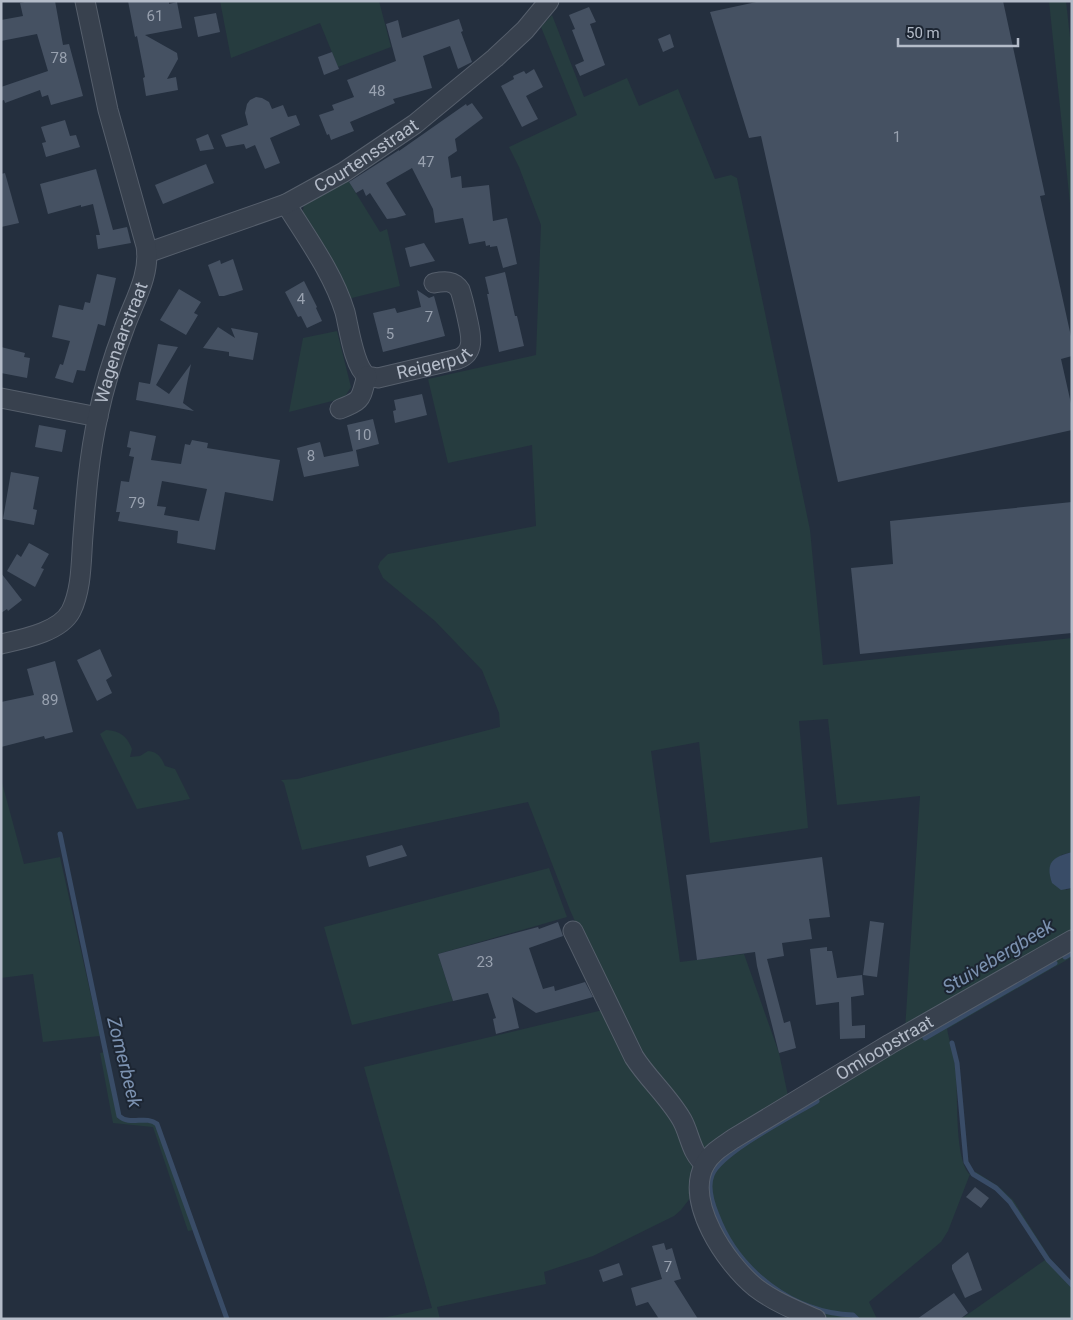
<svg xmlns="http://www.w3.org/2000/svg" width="1073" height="1320" viewBox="0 0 1073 1320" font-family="Roboto,sans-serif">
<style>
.green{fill:#263c3f}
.water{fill:#394c67}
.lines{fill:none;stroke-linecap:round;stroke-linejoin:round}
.stream{stroke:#394c67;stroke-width:5}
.building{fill:#455162;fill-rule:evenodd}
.street-casing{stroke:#565f6c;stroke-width:21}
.street{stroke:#38414e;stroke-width:19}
.labels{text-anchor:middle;stroke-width:4;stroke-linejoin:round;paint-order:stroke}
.number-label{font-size:15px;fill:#98a1af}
.street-label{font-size:18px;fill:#b4bcc9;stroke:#1d2633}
.water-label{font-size:19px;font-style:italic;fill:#7c92b1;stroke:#1d2633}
</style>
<rect width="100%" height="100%" fill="#242f3e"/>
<g class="green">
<polygon points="220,1 379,1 391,47 338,67 320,23 231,58"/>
<polygon points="1049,1 1066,1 1072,55 1072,223"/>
<polygon points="552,15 584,97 627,78 639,106 678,89 715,179 731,175 737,178 810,530 823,665 1072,638 1072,852 1061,855 1066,890 1072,888 1072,934 905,1030 920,796 837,805 828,719 799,721 808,828 710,843 699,742 651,751 680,962 744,954 779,1053 788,1096 708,1150 700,1148 639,1060 609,999 570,910 528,802 302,850 284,783 281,780 297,779 500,727 499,713 482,670 435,621 383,578 378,567 380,562 388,554 536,526 532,445 448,463 428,379 536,355 541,225 519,167 509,147 577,115 541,27"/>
<polygon points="346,177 380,232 387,229 400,286 348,299 302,214 304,205 308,200"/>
<polygon points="337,331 351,387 344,398 289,412 303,338"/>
<path d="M106 730C120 731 127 736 132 749L130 757 140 756 148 751C158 752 161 757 165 766L175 769 190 799 137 809 100 734Z"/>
<polygon points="1,779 24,864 60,857 100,1036 43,1042 33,974 1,978"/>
<polygon points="549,868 567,917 438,954 453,1001 352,1025 324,927"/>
<path d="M1072 948V957L947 1029C949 1040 953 1052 955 1063 959 1090 953 1155 969 1174L976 1172 998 1186 1013 1200 1050 1258 1072 1282V1319H961L1045 1260 1009 1202 995 1190 970 1174 948 1231 941 1242 869 1302 877 1319H830L811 1311 787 1300 738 1262 711 1214 706 1180 720 1154Z"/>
<polygon points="607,1009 673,1112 691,1152 695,1176 694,1193 681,1210 674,1216 593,1256 544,1272 546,1284 437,1307 440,1319 377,1319 432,1308 364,1067"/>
<polygon points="105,1052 118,1119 153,1123 159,1127 193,1230 188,1231 153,1127 113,1123 100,1053"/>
</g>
<path class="water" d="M1072 852V888L1061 890 1052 883C1045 862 1053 857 1072 852Z"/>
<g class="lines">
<g class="stream">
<path d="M60 834 119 1116C130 1126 146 1115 157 1124L227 1319"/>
<polyline points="1065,957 1072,953"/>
<polyline points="925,1038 1055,963"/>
<polyline points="952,1043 957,1063 966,1162 973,1174 996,1188 1010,1202 1048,1260 1072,1285"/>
<path d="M817 1101C794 1115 721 1152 712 1175 707 1187 712 1203 717 1215 738 1271 793 1313 853 1315L857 1319"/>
</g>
</g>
<g class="building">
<polygon points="29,1 55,1 63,45 69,44 83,96 51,105 48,95 42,97 40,90 5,103 4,100 1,101 1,87 48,71 37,34 1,41 1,20 23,16 20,3"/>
<polygon points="128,1 169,1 169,4 177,2 182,28 145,35 177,53 178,59 167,79 176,77 178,90 146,96 143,78 145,77 137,36 135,37"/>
<polygon points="761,1 1003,1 1045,195 1040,196 1072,341 1072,356 1061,359 1072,408 1072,430 838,482 761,136 749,138 710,12"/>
<polygon points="589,7 596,22 590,24 605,65 580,76 575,65 584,61 572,30 575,29 569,15"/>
<polygon points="216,13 220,32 198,37 194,17"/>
<polygon points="459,19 463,31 461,32 472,62 458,69 450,46 423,56 432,88 393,99 395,103 350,122 354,131 331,140 329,134 327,135 319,115 334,110 332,105 354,97 347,80 396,61 386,24 398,20 402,38"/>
<polygon points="670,34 674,47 663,52 658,39"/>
<polygon points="332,52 339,69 324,75 318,57"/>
<polygon points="534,69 543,87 526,96 538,119 522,127 501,86 514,79 513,76 524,71 526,74"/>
<polygon points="256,97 262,98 269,102 272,109 283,105 288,117 296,115 300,125 270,138 280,163 265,169 255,145 246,149 244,144 226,147 221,135 248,125 245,113 247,104 250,100"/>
<polygon points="472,103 483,118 455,139 457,151 448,157 451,178 461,176 462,188 489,185 493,221 507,218 517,264 503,268 497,246 490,247 490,245 486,246 485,241 469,244 463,218 435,223 433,209 412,168 386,183 406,215 395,218 387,219 370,193 366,196 363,189 356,193 349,182 399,150 399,151 466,104 467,106"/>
<polygon points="65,120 70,136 76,135 80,147 46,157 42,143 46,142 41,127"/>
<polygon points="208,134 214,149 200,151 196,139"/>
<polygon points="206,164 214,183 163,204 155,185"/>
<polygon points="96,169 113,230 127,227 131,243 98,249 96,235 100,235 93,204 81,207 81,205 48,214 40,184"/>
<polygon points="5,173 19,223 1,227 1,174"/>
<polygon points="424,243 435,261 410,267 405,248"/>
<polygon points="233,259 243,290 224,296 219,296 208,265 220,260 221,264"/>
<polygon points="505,272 515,316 517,316 524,346 499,352 487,294 489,294 485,277"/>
<polygon points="97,274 116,278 105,326 98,324 85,371 77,370 73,383 55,378 60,364 63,365 70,341 52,337 59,305 83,310 85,302 90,303"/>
<polygon points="304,281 317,307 316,308 322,321 307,328 301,316 298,317 285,292"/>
<polygon points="179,289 201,302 194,313 198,315 186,335 160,320"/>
<polygon points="417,290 429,298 434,296 445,336 383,352 373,313 395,308 397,313 421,307"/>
<polygon points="218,327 235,338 231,328 258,333 253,360 229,356 229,352 203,348"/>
<polygon points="158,344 178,347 156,385 169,394 191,364 183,403 194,411 136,400 139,382 150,384"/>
<polygon points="1,347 25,353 24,357 30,358 27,378 1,373"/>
<polygon points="422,394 427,415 395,423 393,411 396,410 394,400"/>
<polygon points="373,419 379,444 356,450 359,466 304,477 297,448 320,442 324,457 353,451 347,425"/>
<polygon points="39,425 66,430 62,452 35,447"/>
<path d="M130 431 156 436 151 460 181 464 185 444 190 445 192 440 208 443 207 448 280 460 273 501 225 492 215 550 177 543 178 531 118 521 120 512H116L121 481 129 482 134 457 129 456 131 448 127 447ZM162 481 207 489 199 521 164 515 166 507 157 506Z"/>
<polygon points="11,472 39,477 33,509 37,510 34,525 3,519"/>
<polygon points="1072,502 1072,633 860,654 851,568 893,564 890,521"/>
<polygon points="29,543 49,554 41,568 44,569 35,587 7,571 17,554 21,557"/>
<polygon points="1,573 22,600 8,611 7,609 1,613"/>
<polygon points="100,649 112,676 106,680 112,693 97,701 77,660"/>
<polygon points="55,661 73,732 45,739 44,736 1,747 1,702 34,695 27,669"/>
<polygon points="402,845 407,856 369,867 366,856"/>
<polygon points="822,857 830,917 809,919 812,939 782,943 784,956 767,959 784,1023 790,1021 796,1048 779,1053 757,966 755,952 697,960 686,875"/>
<polygon points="870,921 884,923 877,977 863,975"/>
<polygon points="558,922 563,936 529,948 543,989 554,986 555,991 585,982 593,997 536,1013 512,997 519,1028 496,1034 493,1019 496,1018 488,993 453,1001 438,954 538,927 539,929"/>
<polygon points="827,947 827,951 832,951 837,978 862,975 864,995 851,997 852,1026 865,1025 865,1038 840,1039 839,1002 816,1005 810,949"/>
<polygon points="975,1187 989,1198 981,1208 966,1197"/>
<polygon points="664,1243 666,1250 672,1248 681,1279 674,1281 698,1319 659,1319 648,1302 636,1306 631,1288 662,1279 652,1246"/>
<polygon points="968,1252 982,1290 965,1298 952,1269 952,1265"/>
<polygon points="619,1263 623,1275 603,1282 599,1270"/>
<polygon points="954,1293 968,1313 960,1319 917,1319"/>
</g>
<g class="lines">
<defs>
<g id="street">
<path id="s1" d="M286 204C307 238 333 273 345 312 349 328 354 367 367 376L378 378 458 359C477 352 470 332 467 317 465 308 463 299 460 290 454 280 444 281 434 283"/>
<path id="s2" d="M147 253 286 204 344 172 415 124 495 58 525 30 549 1"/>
<polyline points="1,398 98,417"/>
<path d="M340 409C364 400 360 398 367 376"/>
<path id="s3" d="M1 644C23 639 60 632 71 611 82 589 81 560 83 536 86 496 89 456 98 416 104 387 113 358 124 329 133 303 151 275 146 246L108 110 85 1"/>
<path d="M573 931 634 1057C648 1079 669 1097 682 1120 690 1134 691 1154 705 1164"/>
<path id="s4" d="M816 1319C795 1310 773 1301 755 1287 726 1263 684 1202 705 1164 712 1152 723 1146 733 1139L890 1044 1072 940"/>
</g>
</defs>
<use href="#street" class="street-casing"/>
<use href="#street" class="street"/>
</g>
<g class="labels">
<g class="number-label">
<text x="155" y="21">61</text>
<text x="59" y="63">78</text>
<text x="377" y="96">48</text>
<text x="897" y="142">1</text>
<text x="426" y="167">47</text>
<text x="301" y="304">4</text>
<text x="429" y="322">7</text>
<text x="390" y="339">5</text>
<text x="363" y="440">10</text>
<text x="311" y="461">8</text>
<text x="137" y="508">79</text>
<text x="50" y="705">89</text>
<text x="485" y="967">23</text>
<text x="668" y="1272">7</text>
</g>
<g class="street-label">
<text dy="6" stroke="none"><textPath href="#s2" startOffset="241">Courtensstraat</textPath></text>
<text dy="6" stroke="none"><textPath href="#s3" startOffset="354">Wagenaarstraat</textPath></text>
<text dy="6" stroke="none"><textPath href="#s1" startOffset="261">Reigerput</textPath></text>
<text dy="6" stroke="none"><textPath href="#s4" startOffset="425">Omloopstraat</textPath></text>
</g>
<g class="water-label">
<text transform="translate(998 956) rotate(-31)" y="7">Stuivebergbeek</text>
<text transform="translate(125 1062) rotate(76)" y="7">Zomerbeek</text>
</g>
</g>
<rect width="1073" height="1320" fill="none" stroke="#b4bcc9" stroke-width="5"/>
<path d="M898 38v8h120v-8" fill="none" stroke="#b4bcc9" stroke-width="2.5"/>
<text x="906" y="38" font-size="15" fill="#b4bcc9" stroke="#1d2633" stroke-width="4" paint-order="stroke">50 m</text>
</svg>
